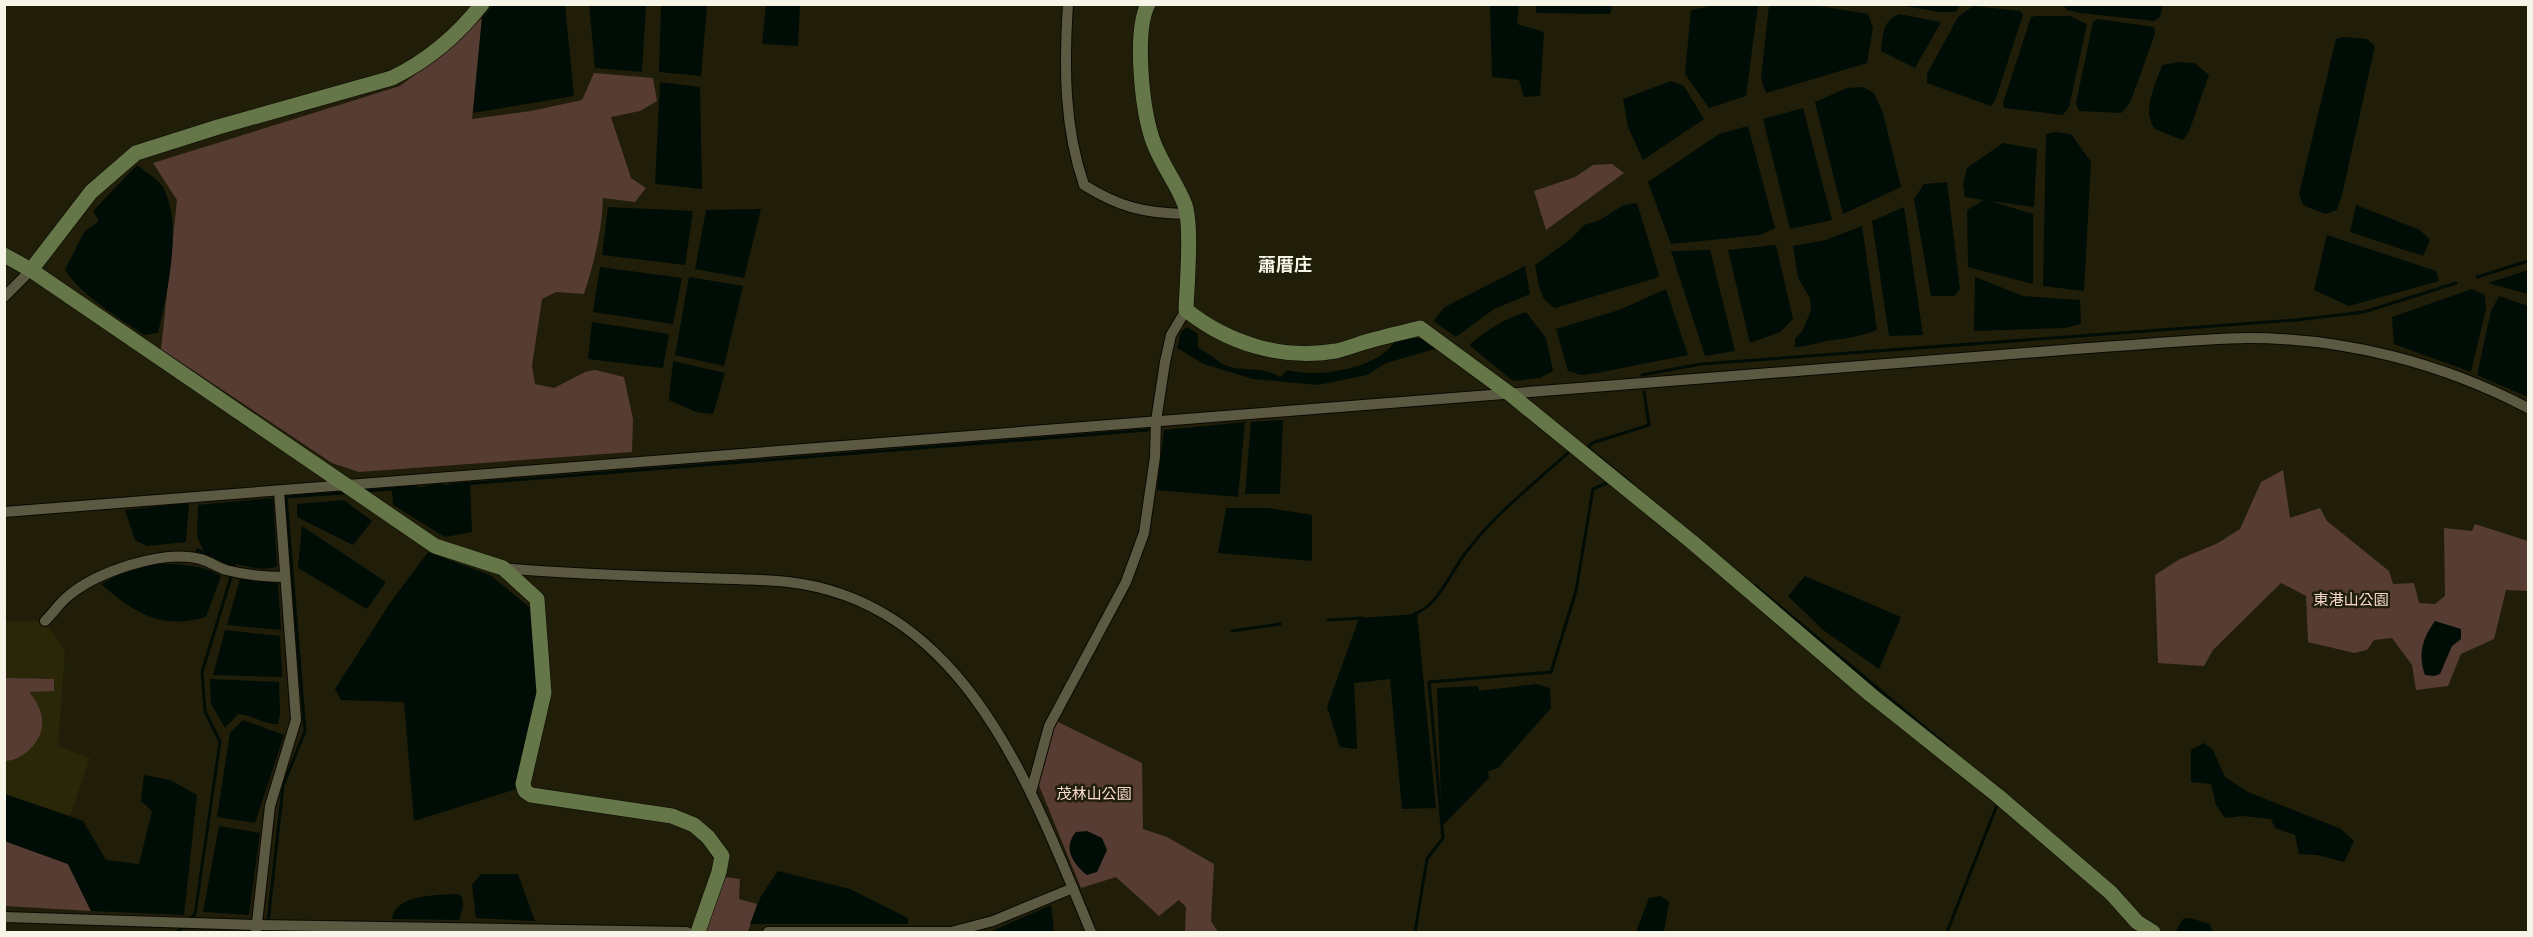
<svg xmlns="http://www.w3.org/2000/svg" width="2533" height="937" viewBox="0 0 2533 937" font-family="'Roboto Condensed','Noto Sans TC',sans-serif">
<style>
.built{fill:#2a2608}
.green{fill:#573c33}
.water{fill:#000d06}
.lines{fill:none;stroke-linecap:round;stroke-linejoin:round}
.stream{stroke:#000d06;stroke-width:3}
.street-casing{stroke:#0a0800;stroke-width:12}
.secondary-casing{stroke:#0a0800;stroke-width:16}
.street{stroke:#5b5941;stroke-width:10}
.secondary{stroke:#657648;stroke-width:15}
.labels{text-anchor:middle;stroke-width:5;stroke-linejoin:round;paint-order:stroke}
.park-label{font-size:15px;fill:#f8dad0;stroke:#201e08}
.quarter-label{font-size:18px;font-weight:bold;fill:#f6f5e7;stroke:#201e08}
</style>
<rect width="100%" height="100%" fill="#201e08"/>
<polygon class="built" points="5,568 7,568 6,621 45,621 65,652 58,746 90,758 70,816 5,794"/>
<g class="green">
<path d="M482 18 472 119 531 111 582 100 594 73 653 78 657 101 640 111 611 117 631 178 646 188 635 202 603 198C602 231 594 263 584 294L556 292 542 299 532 366 535 384 554 388 585 372 595 370 624 377 633 419 632 452 359 472 332 463 161 349 177 200 153 163 400 86 450 48Z"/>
<polygon points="1612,164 1624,173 1546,230 1534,191 1575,177 1593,165"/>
<polygon points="2283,470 2290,518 2320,508 2327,521 2389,571 2393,584 2414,583 2419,603 2435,604 2445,596 2444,528 2472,531 2475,524 2528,541 2528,591 2506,590 2494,639 2461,654 2448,686 2416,690 2412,665 2392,638 2374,640 2367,650 2354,653 2308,642 2306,596 2281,583 2213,650 2204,666 2158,663 2155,575 2180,559 2218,543 2240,529 2261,482"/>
<path d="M5 678 54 679V691L29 692C46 712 48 734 27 752 20 757 13 761 5 761Z"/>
<polygon points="1056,721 1142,763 1143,829 1167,837 1214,864 1211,921 1218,932 1185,932 1186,907 1179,900 1159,916 1116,877 1081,888 1036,778"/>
<polygon points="4,841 68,864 91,911 5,906"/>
<polygon points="717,876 740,879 739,899 757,904 748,932 698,932"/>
</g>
<g class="water">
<polygon points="494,4 565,5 574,96 473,113 482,18"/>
<polygon points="589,5 646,5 642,72 595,68"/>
<polygon points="661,5 707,5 701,76 659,72"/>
<polygon points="766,5 800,5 798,46 762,44"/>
<polygon points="1490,5 1519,5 1517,24 1544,32 1540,96 1524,97 1519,80 1492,77"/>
<polygon points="1536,5 1536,4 1612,5 1610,14 1536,13"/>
<polygon points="1710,5 1758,5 1746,96 1709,108 1685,74 1691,10 1707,7"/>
<polygon points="1769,5 1813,5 1868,14 1873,28 1867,63 1766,93 1761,79"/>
<polygon points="1900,5 1960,4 1960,5 1956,12 1938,12"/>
<polygon points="2063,5 2163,5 2160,17 2154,21 2080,13 2067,10"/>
<polygon points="1973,6 2020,11 2023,15 1995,101 1991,106 1927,83 1927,74 1958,17"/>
<path d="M1899 14 1941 22 1915 68 1881 51C1883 35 1882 21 1899 14Z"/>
<polygon points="2037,16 2070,16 2087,24 2069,107 2063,115 2004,108 2003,103 2031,17"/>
<polygon points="2097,19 2154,27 2155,34 2130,103 2121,113 2079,111 2076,103 2093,22"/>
<polygon points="2342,37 2367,39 2375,46 2342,195 2337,210 2325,214 2303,205 2299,194 2336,39"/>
<path d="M2179 62 2194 63 2209 75 2188 134 2182 140 2155 129C2141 110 2156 85 2162 65Z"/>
<polygon points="1671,81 1684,86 1704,119 1643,160 1628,127 1623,99"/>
<polygon points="660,82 700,87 702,189 655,184"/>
<polygon points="1863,87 1874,93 1883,113 1901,187 1843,214 1815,102 1847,88"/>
<polygon points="1803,108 1832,220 1790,229 1763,119"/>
<polygon points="1748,126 1775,228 1760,235 1671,244 1648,182 1719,134"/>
<polygon points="2056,132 2071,134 2091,162 2084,291 2043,286 2046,134"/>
<polygon points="2003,143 2037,149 2034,207 1990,201 2033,214 2033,284 1968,267 1967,210 1984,200 1965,197 1963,185 1967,168"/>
<path d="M137 165C144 171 157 178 162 186 184 222 167 294 158 333L144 335C120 319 80 294 65 270L84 232 99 221 93 211Z"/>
<polygon points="1947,182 1960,289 1954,296 1931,296 1914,199 1924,184"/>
<path d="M1637 203 1659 275 1656 278 1555 308C1538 299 1539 283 1535 265L1572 238 1584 225 1598 221 1624 205Z"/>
<polygon points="2356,205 2420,230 2430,240 2423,256 2350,232"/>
<polygon points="608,207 693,211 685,265 602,255"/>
<polygon points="1904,207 1923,335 1889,336 1872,221"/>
<polygon points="761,209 744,278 695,269 706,210"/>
<path d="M1862 226 1877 330C1858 337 1852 337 1834 340 1820 341 1809 347 1795 347V339L1803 330 1811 310 1810 298 1798 278 1793 246 1826 240Z"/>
<polygon points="2327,235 2436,271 2439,281 2349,306 2314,290"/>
<polygon points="1776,245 1793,319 1780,332 1750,343 1728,250"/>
<polygon points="1710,250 1735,351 1705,356 1671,251"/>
<polygon points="1525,266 1530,294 1494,309 1456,337 1433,321 1445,307"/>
<polygon points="600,267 682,278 673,324 593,312"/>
<polygon points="2528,270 2528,294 2488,283"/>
<polygon points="689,277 743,286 724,366 675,355"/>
<polygon points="1975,277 2023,296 2080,300 2081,324 2065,328 1974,331"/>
<polygon points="1666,289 1688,355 1597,373 1581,375 1568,371 1556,329 1619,310"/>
<polygon points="2472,289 2485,295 2486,309 2471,372 2394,344 2392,317"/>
<polygon points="2499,296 2528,306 2528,397 2477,375 2491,311"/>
<path d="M1526 312 1546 338 1553 371 1540 378 1513 381 1469 345C1487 330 1504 319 1526 312Z"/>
<polygon points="592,322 669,334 663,368 588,359"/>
<path d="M1187 327 1198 334V348C1208 352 1221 365 1230 367 1249 371 1262 367 1280 377L1287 370C1318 378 1380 370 1397 338H1421L1435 349 1386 363 1367 375 1318 385 1253 379 1204 364 1177 348 1181 332Z"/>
<polygon points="673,361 725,373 713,414 696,412 669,400"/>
<polygon points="1283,420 1280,494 1245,494 1251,422"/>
<polygon points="1245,422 1238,497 1157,490 1164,430"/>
<polygon points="470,483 472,532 445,537 393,505 392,489"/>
<path d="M273 498 277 566C264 575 219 559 205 554L197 537 198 505Z"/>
<polygon points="344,500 372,521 353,545 297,517 297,504"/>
<polygon points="189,503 186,542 147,546 135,540 125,510"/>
<polygon points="1226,508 1268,508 1312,515 1312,561 1218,553"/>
<polygon points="302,526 386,582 367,609 298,568"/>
<polygon points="428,552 490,575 533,610 538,677 532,732 516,789 414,821 404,702 341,700 335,689 390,603"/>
<path d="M161 564C182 564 203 565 221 576L206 617C161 630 134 613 101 584L132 568Z"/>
<polygon points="1805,576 1901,617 1879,669 1823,630 1788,596"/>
<polygon points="240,579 278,583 281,630 227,625"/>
<polygon points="1417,614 1436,808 1402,809 1390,679 1354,683 1357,749 1340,747 1327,707 1359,618"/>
<path d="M2435 621 2461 629V639L2452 646 2440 674 2434 676 2425 675C2418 654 2422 639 2435 621Z"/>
<polygon points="225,630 280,636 282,677 213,675"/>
<path d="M210 679 279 682 280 714 278 724C262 724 253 715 238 714L225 728 211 704Z"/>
<polygon points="1537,684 1550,688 1551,708 1498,768 1488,771 1489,778 1442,826 1437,688 1478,686 1479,691"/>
<polygon points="243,720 284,735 255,823 217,817 230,733"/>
<polygon points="2204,743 2213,750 2225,777 2248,792 2341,829 2354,841 2344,862 2317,855 2299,854 2295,835 2275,828 2271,819 2243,816 2225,818 2216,805 2211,784 2191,782 2191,750"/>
<polygon points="144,775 170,780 197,795 184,915 91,911 68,864 5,841 5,794 83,821 106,860 139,864 152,811 141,801"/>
<polygon points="219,826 260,833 249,915 203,912"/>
<path d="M1087 831 1102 838 1107 850 1097 872 1087 875C1073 864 1062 848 1076 832Z"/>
<polygon points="778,871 850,889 908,918 908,924 750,924 761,896"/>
<polygon points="481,874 518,874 535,921 476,918 472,885"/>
<path d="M458 894 462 897 463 907 459 920 392 919C394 894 439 895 458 894Z"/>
<polygon points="1661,896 1669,902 1664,932 1636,932 1649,898"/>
<polygon points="1051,905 1054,932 990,932"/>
<polygon points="2190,918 2209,924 2213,932 2176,931 2183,919"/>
</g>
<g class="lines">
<g class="stream">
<polyline points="2477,277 2528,261"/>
<polyline points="1642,375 1701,364 2296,320 2364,312 2456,283"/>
<polyline points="1623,476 1633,485"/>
<polyline points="1623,477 1588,448 1592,443 1649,425 1644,392"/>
<polyline points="450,485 1148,430"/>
<polyline points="426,487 443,485"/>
<polyline points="367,491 416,487"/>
<polyline points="197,550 234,565 234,568"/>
<polyline points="1754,585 1947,746"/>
<path d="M1414 614C1437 607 1450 574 1464 555 1493 515 1534 484 1570 451L1568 449"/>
<polyline points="1328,620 1362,618"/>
<polyline points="1232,631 1280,624"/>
<polyline points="190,919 195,914 220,742 205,711 202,672 232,574"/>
<polyline points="268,922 283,786 305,731 286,497 344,493"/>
<polyline points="177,932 184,926"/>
<polyline points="1415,932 1427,859 1443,838 1429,682 1551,672 1576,591 1593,489 1607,483"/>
<polyline points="1947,932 1997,805"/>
</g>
<defs>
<g id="street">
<path d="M1068 4C1064 66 1064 127 1084 185 1119 207 1144 213 1185 214"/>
<polyline points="4,297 31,270"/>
<path d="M4 512C699 456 1394 403 2088 348 2141 345 2195 339 2248 338 2345 338 2442 363 2528 408"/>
<path d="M503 568C569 574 636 576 702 578 730 579 760 579 788 582 966 602 1032 791 1091 932"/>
<path d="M45 621C53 613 59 604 67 597 96 572 163 549 200 559 209 561 217 567 226 570 245 575 265 577 285 577"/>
<polyline points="1031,792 1049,726 1126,582 1144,533 1155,457 1156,421 1165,362 1171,335 1186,310"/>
<polyline points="4,917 257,925 687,932"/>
<polyline points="256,932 270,806 296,720 279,491"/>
<polyline points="768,932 951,932 993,921 1073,888"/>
</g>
<g id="secondary">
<path d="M1148 4C1134 32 1142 105 1151 135 1158 160 1176 181 1185 205 1192 227 1187 284 1186 310 1229 344 1282 360 1336 351 1349 348 1363 342 1376 339 1390 335 1405 332 1420 328L1510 394 1692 542 1871 695 1998 796 2111 893 2137 922 2153 932"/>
<polyline points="4,255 31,270 435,546 503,568 537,599 544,693 523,784 525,791 531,795 672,816 694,825 708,837 722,856 719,872 698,932"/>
<path d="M31 270 91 192 136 153 218 127 392 78C427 61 458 35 482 4"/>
</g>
</defs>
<use href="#street" class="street-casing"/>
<use href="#secondary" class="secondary-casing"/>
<use href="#street" class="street"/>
<use href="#secondary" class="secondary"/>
</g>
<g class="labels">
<g class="park-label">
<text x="2351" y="605">東港山公園</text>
<text x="1094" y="799">茂林山公園</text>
</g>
<g class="quarter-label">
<text x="1285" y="271">蕭厝庄</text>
</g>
</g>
<rect width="2533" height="937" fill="none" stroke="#f6f5e7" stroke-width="12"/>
</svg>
